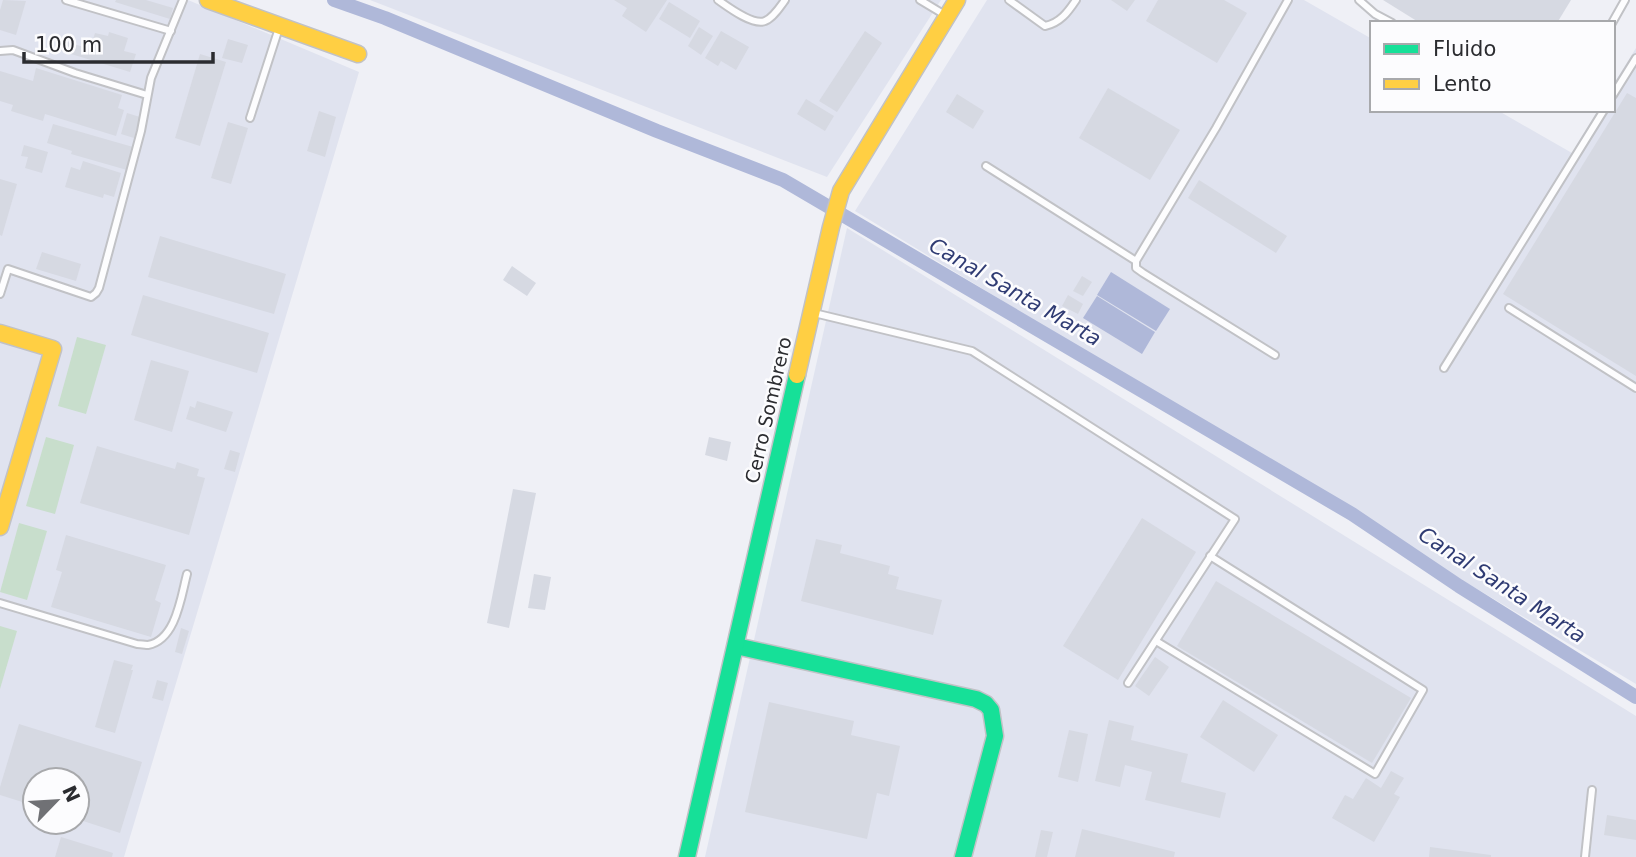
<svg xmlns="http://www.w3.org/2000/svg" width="1636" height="857" viewBox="0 0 1636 857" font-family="'DejaVu Sans',sans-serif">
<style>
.built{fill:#e0e3ef;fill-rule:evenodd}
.green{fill:#c8decc}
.water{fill:#afb8d9}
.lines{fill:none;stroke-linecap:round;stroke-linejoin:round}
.canal{stroke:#afb8d9;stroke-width:14}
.building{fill:#d6d9e2}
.lane-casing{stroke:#c1c2c6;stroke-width:10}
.fast-casing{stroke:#c1c2c6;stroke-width:19}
.slow-casing{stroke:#c1c2c6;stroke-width:19}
.lane{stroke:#fdfdfe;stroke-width:6}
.fast{stroke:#16e098;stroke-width:16}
.slow{stroke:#ffcf43;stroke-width:16}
.labels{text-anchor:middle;stroke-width:5;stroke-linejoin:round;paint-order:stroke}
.street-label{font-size:19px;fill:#2b2c30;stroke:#fcfcfe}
.water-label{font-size:21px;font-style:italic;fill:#2f3b73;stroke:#fcfcfe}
</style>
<rect width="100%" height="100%" fill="#eff0f6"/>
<g class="built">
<path d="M0 0H188L359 72 124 857H0ZM35 780H77V822H35Z"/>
<polygon points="370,0 941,0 827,177"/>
<polygon points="987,0 1304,0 1372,39 1372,110 1497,110 1572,153 1598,110 1613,110 1613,85 1636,48 1636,684 1352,514 855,211"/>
<polygon points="847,228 1636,716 1636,857 705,857"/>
</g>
<g class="green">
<polygon points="77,337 106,345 86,414 58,406"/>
<polygon points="46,437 74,445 55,514 26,506"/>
<polygon points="19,523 47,531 27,600 0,592"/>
<polygon points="0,626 17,631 0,689"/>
</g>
<g class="water">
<polygon points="1111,272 1170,309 1156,331 1097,295"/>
<polygon points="1097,296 1155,332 1142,354 1083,318"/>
</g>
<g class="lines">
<polyline class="canal" points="334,0 385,18 657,131 783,180 1352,514 1459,586 1636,697"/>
</g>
<g class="building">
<polygon points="3,0 26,1 16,35 0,30 0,10"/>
<polygon points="116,0 146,0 173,8 170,19 115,2"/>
<polygon points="614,0 667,0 646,32 622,16 627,8"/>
<polygon points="1111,0 1135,0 1127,11"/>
<polygon points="1158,0 1224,0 1247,13 1217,63 1146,21"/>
<polygon points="1383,0 1571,0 1557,23 1420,23"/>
<polygon points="669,2 700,21 690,38 659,19"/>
<polygon points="699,27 713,36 701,55 688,46"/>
<polygon points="721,31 749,47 736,70 721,61 718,66 705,58"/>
<polygon points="865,31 882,43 837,112 819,101"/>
<polygon points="109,32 128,38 124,51 136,54 130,72 58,50 61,40 90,49 95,33 108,36"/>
<polygon points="228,39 248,45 242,63 222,58"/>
<polygon points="200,54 226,62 200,146 175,138"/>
<polygon points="36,68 122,95 118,108 124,110 116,136 45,114 43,121 11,111 13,105 0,101 0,71 33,81"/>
<polygon points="1108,88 1180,130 1150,180 1079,138"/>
<polygon points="1627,93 1636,98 1636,376 1503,294"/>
<polygon points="957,94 984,111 973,129 946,112"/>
<polygon points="806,99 834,116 825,131 797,114"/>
<polygon points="319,111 336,117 325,157 307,151"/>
<polygon points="127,113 140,117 134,138 121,134"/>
<polygon points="228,122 248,128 231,184 211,178"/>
<polygon points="53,124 133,147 127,170 71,154 72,151 47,143"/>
<polygon points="24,145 48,152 42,173 25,168 28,157 21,156"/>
<polygon points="83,161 121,173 114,197 104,194 103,198 65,187 71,167 80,170"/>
<polygon points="0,179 17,184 2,236 0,235"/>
<polygon points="1199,180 1287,236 1276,253 1188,198"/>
<polygon points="160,236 286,274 274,314 148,277"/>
<polygon points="42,252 81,264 76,281 36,269"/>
<polygon points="512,266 536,283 527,296 503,280"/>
<polygon points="1082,276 1092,282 1083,296 1073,291"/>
<polygon points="143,295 269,333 257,373 131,335"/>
<polygon points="1068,295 1083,304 1078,314 1062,306"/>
<polygon points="151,360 189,371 172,432 134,420"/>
<polygon points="197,401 233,412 226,432 186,419 190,406 195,408"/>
<polygon points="709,437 731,442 727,461 705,455"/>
<polygon points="97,446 175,469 177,462 199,469 197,476 205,478 189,535 80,503"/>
<polygon points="230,450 240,453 235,472 224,469"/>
<polygon points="513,489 536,493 509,628 487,623"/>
<polygon points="1142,518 1196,552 1118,680 1063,646"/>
<polygon points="66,535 166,565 155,600 161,603 151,637 51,607 62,572 56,570"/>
<polygon points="816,539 842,545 840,553 890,566 888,574 899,577 896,589 942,600 933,635 801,601"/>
<polygon points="534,574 551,577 545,610 528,608"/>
<polygon points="1216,581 1411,698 1372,763 1177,646"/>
<polygon points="181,628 189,631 182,654 175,652"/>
<polygon points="1155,657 1169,667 1149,696 1135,686"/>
<polygon points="114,660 133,665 131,670 133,670 115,733 95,727"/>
<polygon points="157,680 168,683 163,701 152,698"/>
<polygon points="1223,700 1278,735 1254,772 1200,737"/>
<polygon points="769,702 854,721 851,735 900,746 889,796 877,793 867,839 745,812"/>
<polygon points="1109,720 1134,726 1131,740 1188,754 1181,782 1226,793 1220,818 1145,800 1152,772 1125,765 1120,787 1095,781"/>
<polygon points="19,724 142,762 120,833 77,819 77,780 35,780 35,806 0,795 0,787"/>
<polygon points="1069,730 1088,734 1078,782 1058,777"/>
<polygon points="1391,771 1404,778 1394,794 1400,797 1374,842 1332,818 1345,795 1353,799 1366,778 1381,788"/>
<polygon points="1607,815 1636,820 1636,840 1604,835"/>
<polygon points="1082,829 1175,852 1174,857 1075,857"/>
<polygon points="1041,830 1053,832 1047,857 1035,857"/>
<polygon points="61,837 113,853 112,857 55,857"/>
<polygon points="1430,847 1491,855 1491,857 1429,857"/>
</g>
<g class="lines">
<defs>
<g id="lane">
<polyline points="66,0 171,31"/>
<path d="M718 0C728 7 753 26 765 21 773 18 780 7 785 0"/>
<polyline points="920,0 945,15"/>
<path d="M1009 0 1045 26C1060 23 1068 12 1076 0"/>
<polyline points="1359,0 1375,14 1392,23"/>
<polyline points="1612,23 1625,0"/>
<polyline points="0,51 13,50 75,73 147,95"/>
<polyline points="1613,95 1636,58"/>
<polyline points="250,118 279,28"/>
<polyline points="986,166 1136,261"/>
<polyline points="0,294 8,269 91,297 96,293 99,288 141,131 151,78 183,0"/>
<polyline points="1509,308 1636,388"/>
<polyline points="814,313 972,351 1235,519 1128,683"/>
<polyline points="1275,355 1143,273 1136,268 1136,261 1216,128 1288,0"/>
<polyline points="1444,368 1604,110"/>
<path d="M0 603 137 644C138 644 147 645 148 645 176 640 181 597 187 574"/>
<polyline points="1156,641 1375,774 1423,690 1210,556"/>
<polyline points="1585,857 1592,790"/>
</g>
<g id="fast">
<polyline points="736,646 976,699 986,704 991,710 995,736 963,857"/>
<polyline points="687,857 797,375"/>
</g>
<g id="slow">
<polyline points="208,0 358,54"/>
<polyline points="0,333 53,349 0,527"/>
<polyline points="797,375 831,227 841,191 957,0"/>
</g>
</defs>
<use href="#lane" class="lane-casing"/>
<use href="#fast" class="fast-casing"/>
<use href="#slow" class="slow-casing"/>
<use href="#lane" class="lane"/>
<use href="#fast" class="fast"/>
<use href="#slow" class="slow"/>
</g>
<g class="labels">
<g class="street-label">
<text transform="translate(768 410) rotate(-77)" y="7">Cerro Sombrero</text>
</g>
<g class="water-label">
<text transform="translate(1015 292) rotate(30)" y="7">Canal Santa Marta</text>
<text transform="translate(1502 585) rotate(33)" y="7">Canal Santa Marta</text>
</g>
</g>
<rect x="1370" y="21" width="245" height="91" fill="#fcfcfe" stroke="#a8a9ac" stroke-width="2"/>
<rect x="1384" y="44" width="35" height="10" fill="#16e098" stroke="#a8a9ac" stroke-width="2"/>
<text x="1433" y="56" font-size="21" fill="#2b2c30">Fluido</text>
<rect x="1384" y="79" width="35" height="10" fill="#ffcf43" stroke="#a8a9ac" stroke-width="2"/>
<text x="1433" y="91" font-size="21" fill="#2b2c30">Lento</text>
<g transform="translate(56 801) rotate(65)"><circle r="33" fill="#fcfcfe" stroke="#a8a9ac" stroke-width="2"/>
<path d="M0-5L12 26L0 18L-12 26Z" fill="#707175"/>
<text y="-10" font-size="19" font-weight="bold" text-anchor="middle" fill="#2b2c30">N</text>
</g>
<path d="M24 52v10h189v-10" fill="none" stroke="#2b2c30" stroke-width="3.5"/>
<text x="35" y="52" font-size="21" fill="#2b2c30" stroke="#fcfcfe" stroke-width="5" paint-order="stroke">100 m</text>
</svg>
